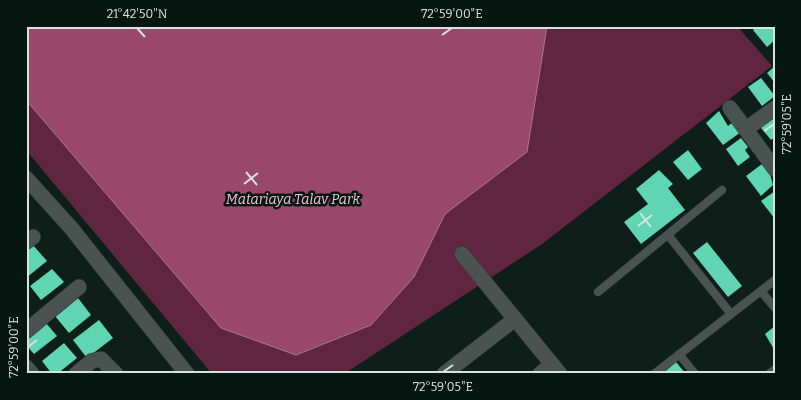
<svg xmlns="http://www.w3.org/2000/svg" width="801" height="400" viewBox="0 0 801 400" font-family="Bitter,serif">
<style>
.green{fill:#602640}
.water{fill:#99476b;stroke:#ac768e}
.building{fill:#5fd5b4}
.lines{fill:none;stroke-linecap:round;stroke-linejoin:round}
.lane-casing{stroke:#2a3a36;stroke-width:9}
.street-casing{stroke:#2a3a36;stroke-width:16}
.lane{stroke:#4b5350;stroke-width:8}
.street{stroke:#4b5350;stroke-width:15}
.ticks{fill:none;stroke:#d8e3df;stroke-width:2}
.labels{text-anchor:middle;stroke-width:5;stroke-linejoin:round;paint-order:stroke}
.park-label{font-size:14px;font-style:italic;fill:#f2c2d4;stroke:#061611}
.neatline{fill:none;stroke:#d8e3df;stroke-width:2}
.ticks-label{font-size:12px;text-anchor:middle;fill:#d8e3df}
</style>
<rect width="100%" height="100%" fill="#0e1f1a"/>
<polygon class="green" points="26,26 737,26 772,66 542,244 344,374 212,374 26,150"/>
<polygon class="water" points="26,26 547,26 527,152 445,214 414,277 371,325 296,355 221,328 26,100"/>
<g class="building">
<polygon points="757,26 775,26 775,40 767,47 753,30"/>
<polygon points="775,66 775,83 767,73"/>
<polygon points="761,78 775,96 762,106 748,87"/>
<polygon points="775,109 775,137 771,140 757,123"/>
<polygon points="719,111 728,126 733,122 741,132 723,145 706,123"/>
<polygon points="741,138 748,147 745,150 750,157 738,166 726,149"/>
<polygon points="688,150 702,169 688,180 673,162"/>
<polygon points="762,164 770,174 773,185 761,196 746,176"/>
<polygon points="659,170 673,184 668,188 685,210 641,244 624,222 648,204 636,189"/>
<polygon points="775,191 775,219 761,201"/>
<polygon points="707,242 742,286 728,297 693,253"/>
<polygon points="32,244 47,261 26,278 26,248"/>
<polygon points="52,269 64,282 41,300 30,286"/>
<polygon points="78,298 91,315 69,333 55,316"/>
<polygon points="99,320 113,338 87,358 73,340"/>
<polygon points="46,323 57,336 34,354 26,345 26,338"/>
<polygon points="775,326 775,351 765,334"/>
<polygon points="64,343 77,358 57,374 52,374 42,361"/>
<polygon points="676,362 686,374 662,374"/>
</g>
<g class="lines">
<defs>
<g id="lane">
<polyline points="668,235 731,314"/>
<polyline points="761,291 775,308"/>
<polyline points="598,292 722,190"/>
<polyline points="679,354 695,374"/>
<polyline points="654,374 775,280"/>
<polyline points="769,374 775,369"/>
</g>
<g id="street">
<polyline points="730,108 775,169"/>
<polyline points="746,129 775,108"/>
<polyline points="26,178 72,229 187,374"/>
<polyline points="26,242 33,237"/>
<polyline points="462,254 560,374"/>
<polyline points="26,331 79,287"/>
<polyline points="26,367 32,374"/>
<polyline points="76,374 92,361 101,359 116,374"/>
<polyline points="444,374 515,319"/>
<polyline points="540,374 552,364"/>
</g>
</defs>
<use href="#lane" class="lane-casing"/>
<use href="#street" class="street-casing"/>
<use href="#lane" class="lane"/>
<use href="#street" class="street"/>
</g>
<path class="ticks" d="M137 28 145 37M442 35 452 28M764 131 774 124M246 172 257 185M244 184 258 173M640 213 651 227M638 226 652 215M28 347 37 340M443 372 453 365"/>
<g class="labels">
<g class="park-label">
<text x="293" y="204">Matariaya Talav Park</text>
</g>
</g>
<rect width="801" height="400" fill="none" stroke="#061611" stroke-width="55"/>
<rect x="28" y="28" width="746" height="344" class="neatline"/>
<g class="ticks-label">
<text x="137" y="18">21°42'50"N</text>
<text x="452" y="18">72°59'00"E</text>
<text transform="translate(787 124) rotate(-90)" y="4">72°59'05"E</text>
<text transform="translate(14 347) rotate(-90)" y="4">72°59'00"E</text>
<text x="443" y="391">72°59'05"E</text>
</g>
</svg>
